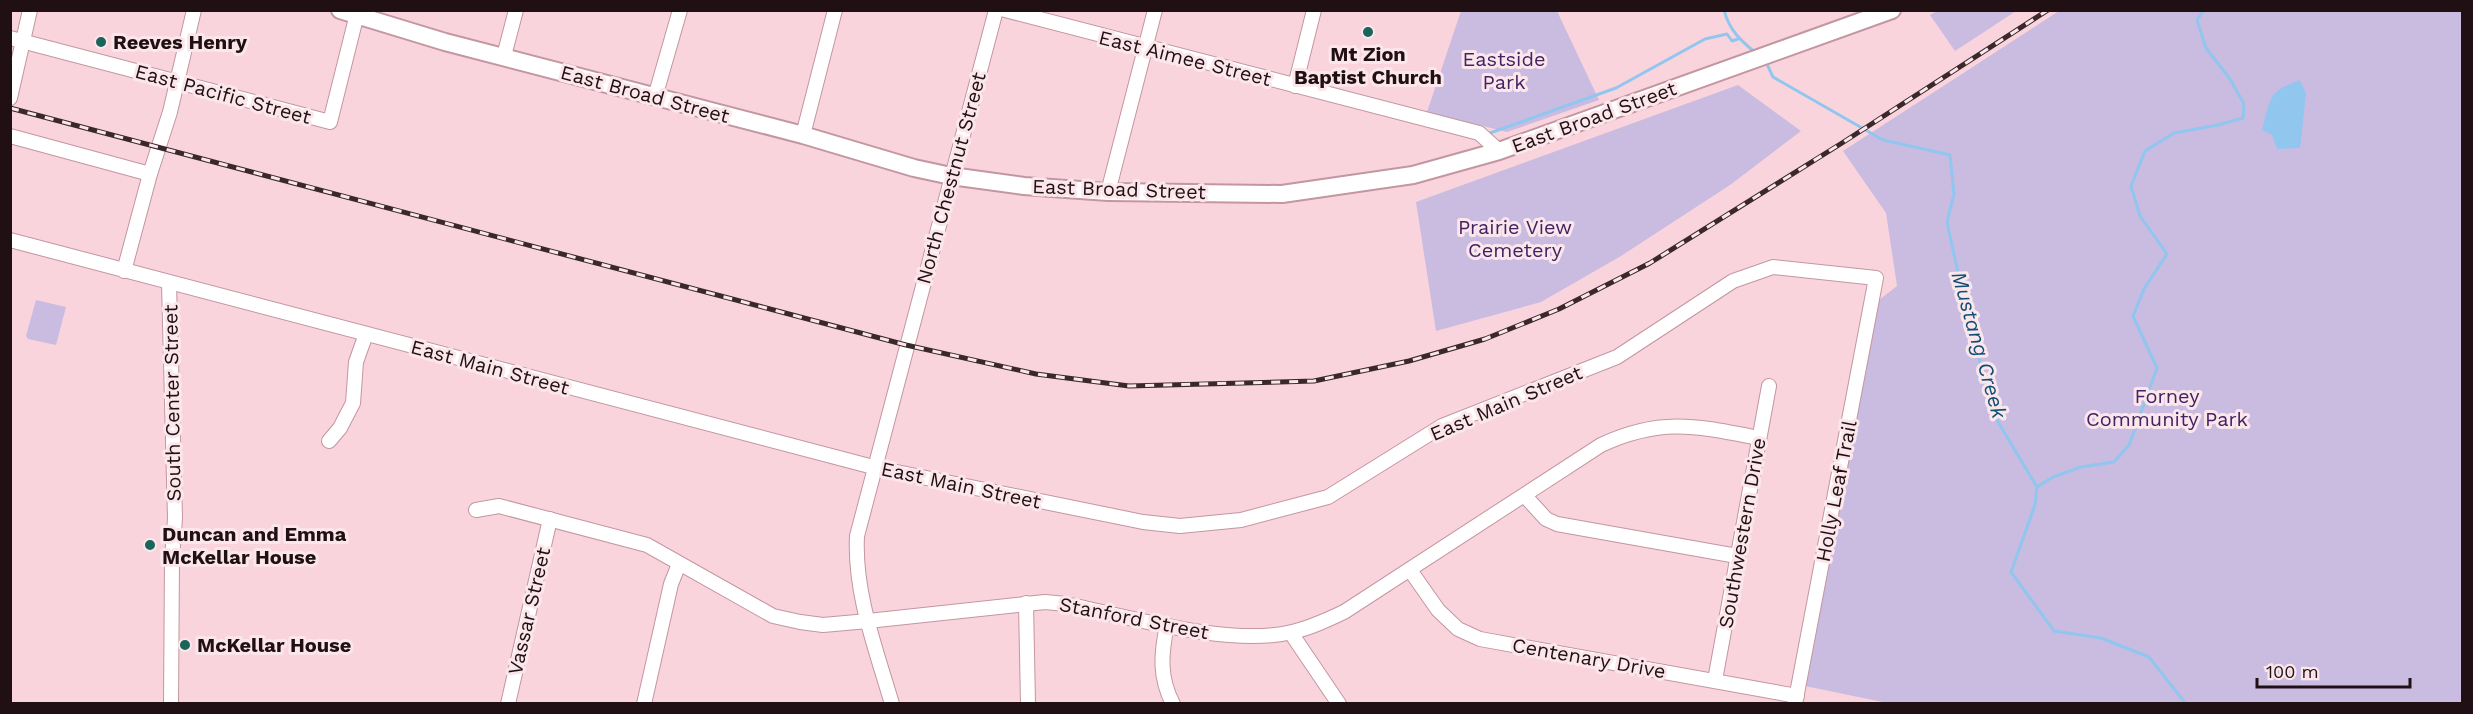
<svg xmlns="http://www.w3.org/2000/svg" width="2473" height="714" viewBox="0 0 2473 714" font-family="'Work Sans',sans-serif">
<style>
.green{fill:#cabbe1}
.water{fill:#91c6ef}
.lines{fill:none;stroke-linecap:round;stroke-linejoin:round}
.stream{stroke:#91c6ef;stroke-width:3}
.minor-casing{stroke:#c396a1;stroke-width:16}
.major-casing{stroke:#c396a1;stroke-width:20}
.minor{stroke:#fff;stroke-width:14}
.major{stroke:#fff;stroke-width:16}
.rail-casing{stroke:#3a282c;stroke-width:5}
.rail{stroke:#fbe7eb;stroke-width:3;stroke-dasharray:9;stroke-linecap:butt}
.poi-dot{fill:#1b645a;stroke:#fbe7eb;stroke-width:2}
.labels{text-anchor:middle;stroke-width:6;stroke-linejoin:round;paint-order:stroke}
.poi-label{font-size:20px;font-weight:bold;fill:#201014;stroke:#fbe7eb;text-anchor:start}
.street-label{font-size:20px;fill:#201014;stroke:#fbe7eb}
.park-label{font-size:20px;fill:#412364;stroke:#fbe7eb}
.water-label{font-size:21px;font-style:italic;fill:#0f4e74;stroke:#fbe7eb}
</style>
<rect width="100%" height="100%" fill="#fad4dd"/>
<g class="green">
<polygon points="1939,10 2016,10 2016,11 1955,51 1930,15"/>
<polygon points="1461,11 1557,11 1599,100 1507,132 1427,112"/>
<polygon points="2059,11 2462,11 2462,703 1892,704 1805,686 1879,300 1897,286 1886,213 1843,151"/>
<polygon points="1738,85 1801,131 1730,185 1621,256 1541,302 1436,331 1416,202"/>
<polygon points="36,300 66,307 56,345 28,339 26,336"/>
</g>
<path class="water" d="M2300 80 2306 94 2300 148 2277 149 2272 135 2262 130C2271 98 2267 92 2300 80Z"/>
<g class="lines">
<g class="stream">
<path d="M1724 10C1729 30 1741 41 1756 53"/>
<polyline points="1766,62 1773,77 1883,140 1950,155 1954,194 1947,222 1972,336 1998,422 2037,487 2035,505 2011,572 2054,631 2101,638 2149,657 2186,704"/>
<polyline points="1490,133 1616,88 1705,39 1727,34 1732,41 1738,39"/>
<polyline points="2037,487 2053,477 2081,467 2114,462 2129,445 2157,368 2133,316 2144,289 2167,254 2140,216 2131,186 2145,151 2174,133 2218,125 2243,118 2244,104 2230,79 2206,48 2197,20 2204,10"/>
</g>
<defs>
<g id="minor">
<polyline points="1005,10 1479,133 1499,151"/>
<polyline points="10,38 330,122 358,10"/>
<polyline points="504,56 516,10"/>
<polyline points="1295,86 1314,10"/>
<polyline points="655,97 680,10"/>
<polyline points="10,98 30,10"/>
<polyline points="803,135 835,10"/>
<polyline points="10,136 150,174"/>
<polyline points="1108,192 1155,10"/>
<polyline points="10,240 877,468 1143,522 1180,526 1241,520 1328,497 1442,426 1617,357 1733,281 1773,267 1876,278 1795,704"/>
<polyline points="124,271 150,174 170,112 194,10"/>
<polyline points="169,283 175,518 172,559 171,704"/>
<polyline points="329,441 340,428 353,403 356,362 366,334"/>
<polyline points="1525,496 1546,519 1557,524 1737,556"/>
<path d="M476 510 499 506 647 545 773 616 800 622 823 625 868 621 1045 602 1066 604C1129 617 1231 647 1292 632 1310 628 1327 620 1344 612L1601 445C1661 417 1697 426 1759 438"/>
<polyline points="1410,570 1438,610 1458,629 1480,639 1797,696"/>
<polyline points="1026,603 1028,704"/>
<path d="M1167 625C1161 654 1159 677 1173 704"/>
<polyline points="1291,633 1339,704"/>
<polyline points="1715,680 1769,386"/>
<polyline points="508,704 550,519"/>
<polyline points="644,704 671,584 679,564"/>
<path d="M892 704C876 649 854 593 857 536L996 10"/>
</g>
<polyline id="major" points="340,10 445,42 803,135 914,168 951,176 1024,186 1108,192 1282,194 1413,175 1499,151 1892,10"/>
</defs>
<use href="#minor" class="minor-casing"/>
<use href="#major" class="major-casing"/>
<use href="#minor" class="minor"/>
<use href="#major" class="major"/>
<defs>
<polyline id="rail" points="10,108 906,345 1036,374 1129,386 1314,381 1409,361 1485,339 1559,309 1650,263 1842,143 2048,10"/>
</defs>
<use href="#rail" class="rail-casing"/>
<use href="#rail" class="rail"/>
</g>
<g class="poi-dot">
<circle cx="1368" cy="32" r="6"/>
<circle cx="101" cy="42" r="6"/>
<circle cx="150" cy="545" r="6"/>
<circle cx="185" cy="645" r="6"/>
</g>
<g class="labels">
<g class="poi-label">
<text x="113" y="49">Reeves Henry</text>
<text x="1368" y="61" text-anchor="middle">Mt Zion<tspan x="1368" dy="23">Baptist Church</tspan></text>
<text x="162" y="541">Duncan and Emma<tspan x="162" dy="23">McKellar House</tspan></text>
<text x="197" y="652">McKellar House</text>
</g>
<g class="street-label">
<text transform="translate(1185 58) rotate(14)" y="7">East Aimee Street</text>
<text transform="translate(223 94) rotate(15)" y="7">East Pacific Street</text>
<text transform="translate(645 94) rotate(15)" y="7">East Broad Street</text>
<text transform="translate(1594 117) rotate(-20)" y="7">East Broad Street</text>
<text transform="translate(951 178) rotate(-75)" y="7">North Chestnut Street</text>
<text transform="translate(1119 189) rotate(2)" y="7">East Broad Street</text>
<text transform="translate(490 367) rotate(15)" y="7">East Main Street</text>
<text transform="translate(172 403) rotate(-91)" y="7">South Center Street</text>
<text transform="translate(1506 403) rotate(-23)" y="7">East Main Street</text>
<text transform="translate(961 485) rotate(12)" y="7">East Main Street</text>
<text transform="translate(1836 491) rotate(-79)" y="7">Holly Leaf Trail</text>
<text transform="translate(1742 533) rotate(-80)" y="7">Southwestern Drive</text>
<text transform="translate(529 611) rotate(-77)" y="7">Vassar Street</text>
<text transform="translate(1134 618) rotate(11)" y="7">Stanford Street</text>
<text transform="translate(1589 658) rotate(10)" y="7">Centenary Drive</text>
</g>
<g class="park-label">
<text x="1504" y="66">Eastside<tspan x="1504" dy="23">Park</tspan></text>
<text x="1515" y="234">Prairie View<tspan x="1515" dy="23">Cemetery</tspan></text>
<text x="2167" y="403">Forney<tspan x="2167" dy="23">Community Park</tspan></text>
</g>
<g class="water-label">
<text transform="translate(1979 345) rotate(74)" y="7">Mustang Creek</text>
</g>
</g>
<rect width="2473" height="714" fill="none" stroke="#201014" stroke-width="24"/>
<path d="M2257 678v9h153v-9" fill="none" stroke="#201014" stroke-width="3"/>
<text x="2266" y="678" font-size="18" fill="#201014" stroke="#fbe7eb" stroke-width="4.5" paint-order="stroke">100 m</text>
</svg>
